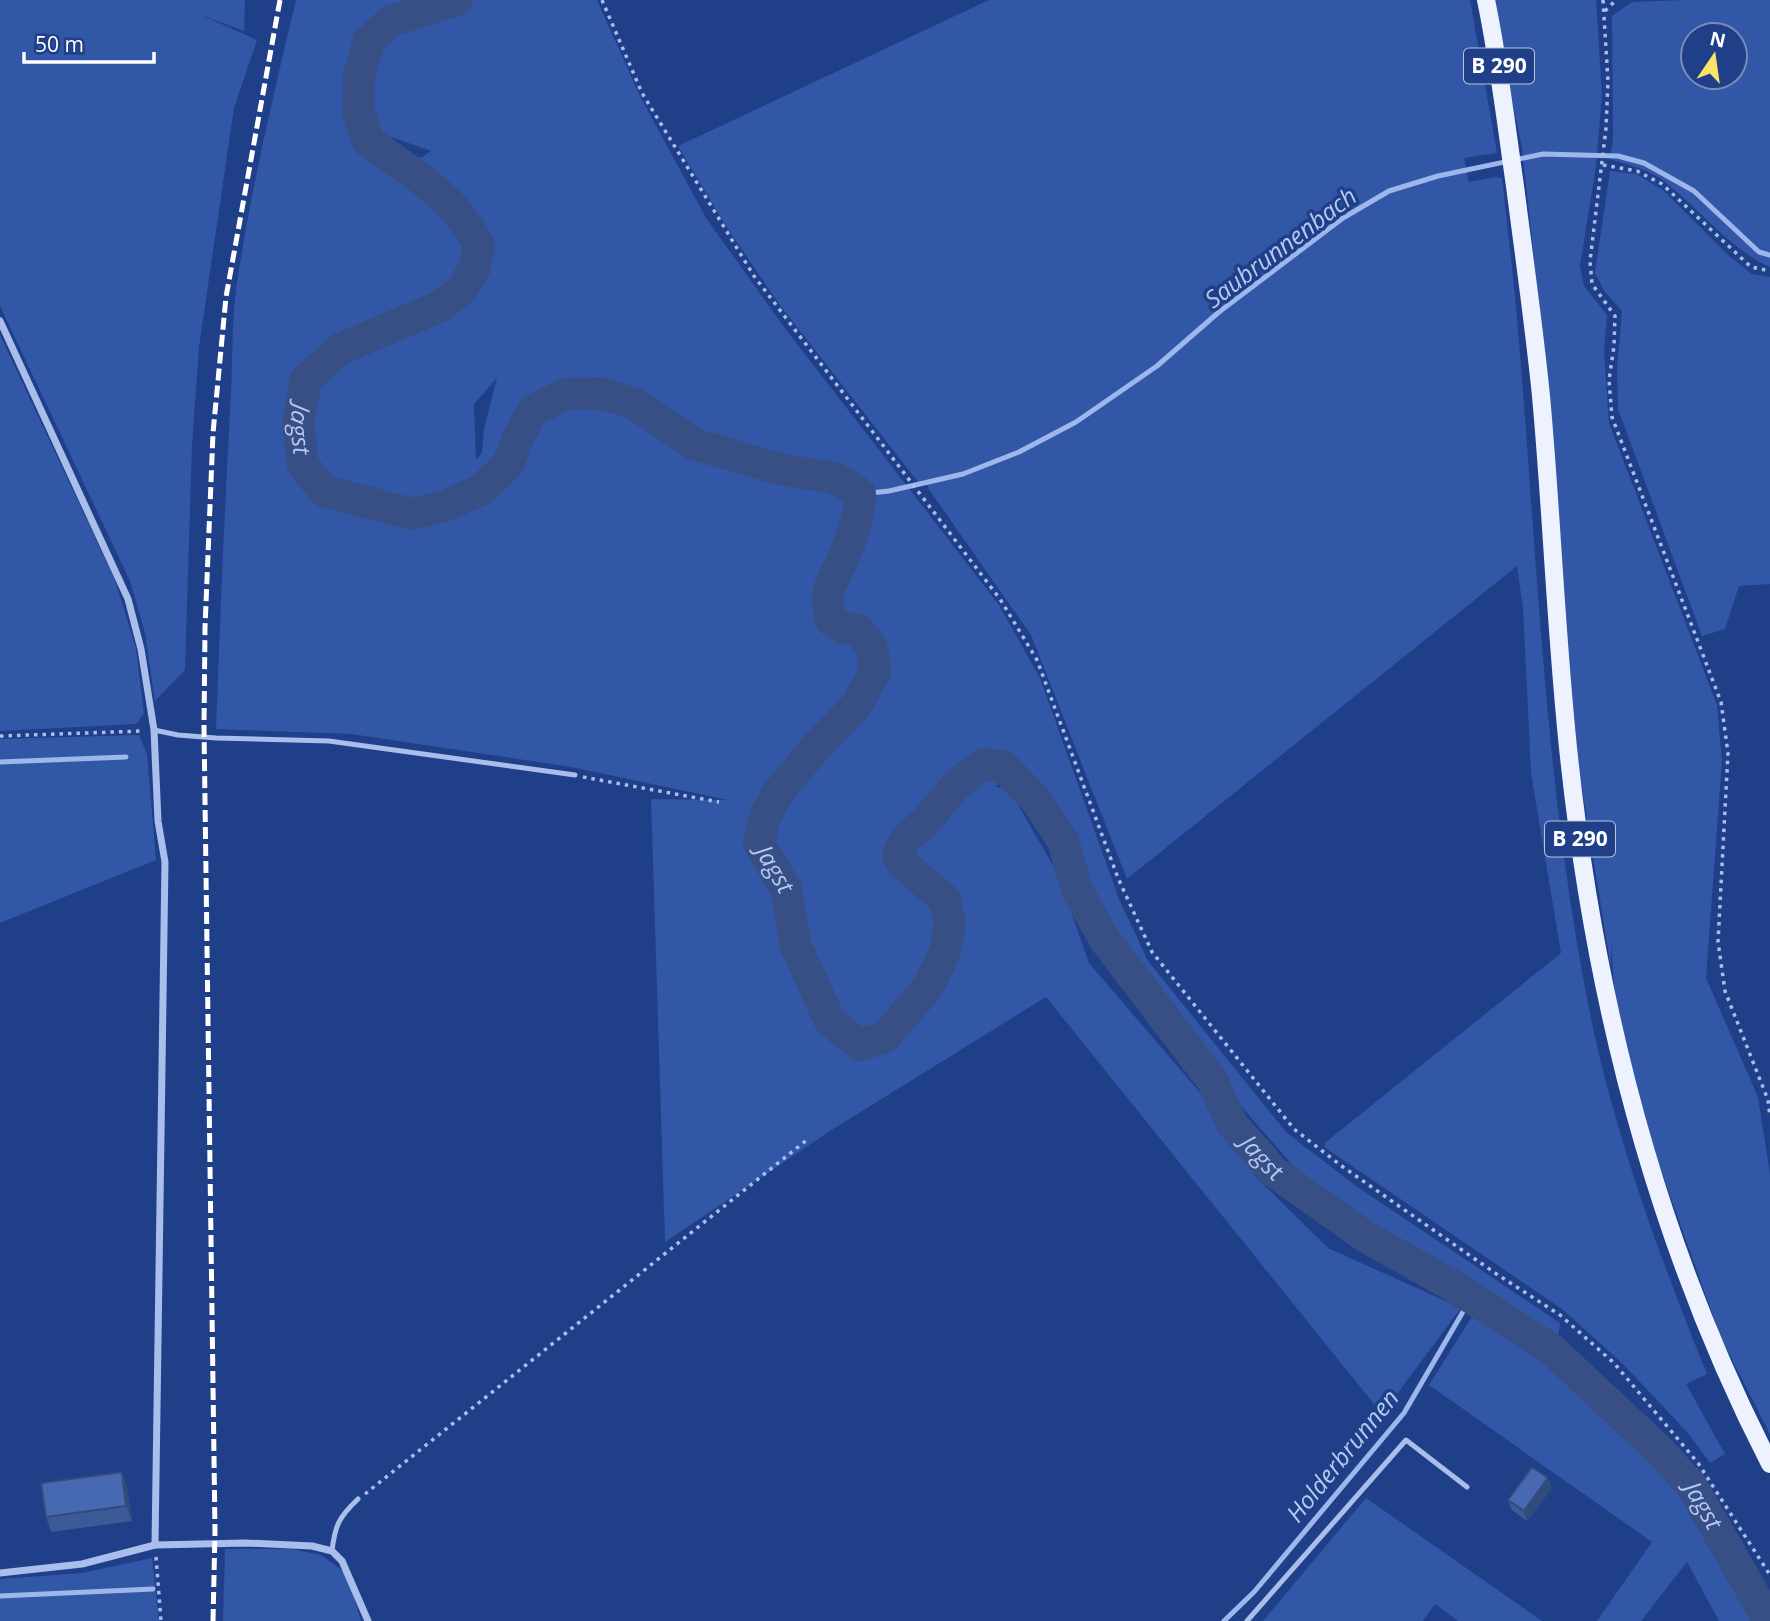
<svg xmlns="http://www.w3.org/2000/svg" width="1770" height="1621" viewBox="0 0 1770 1621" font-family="'Open Sans',sans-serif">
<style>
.green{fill:#3257a6;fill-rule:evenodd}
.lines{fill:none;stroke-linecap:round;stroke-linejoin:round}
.stream{stroke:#9db7ed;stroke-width:5}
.river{stroke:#384f86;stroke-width:32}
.path{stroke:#a9beeb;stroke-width:3.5;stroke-dasharray:3.5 5;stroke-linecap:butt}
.lane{stroke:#a9beeb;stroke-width:5}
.street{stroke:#a9beeb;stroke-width:7}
.primary{stroke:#eef2fe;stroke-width:18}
.rail{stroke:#fff;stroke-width:5;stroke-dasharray:12 5;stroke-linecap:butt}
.wall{fill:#3d5a98}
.shaded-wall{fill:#324a7c}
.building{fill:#4769b1;stroke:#324a7c;stroke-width:2}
.labels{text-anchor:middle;stroke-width:7;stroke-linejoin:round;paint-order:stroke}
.shield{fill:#1f3f89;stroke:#bcc5dc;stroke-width:2}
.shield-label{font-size:21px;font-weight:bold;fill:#fff}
.water-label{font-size:24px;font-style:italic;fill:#b5c9f2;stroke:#1f3f89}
</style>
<rect width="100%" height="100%" fill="#1f3f89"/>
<g class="green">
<polygon points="0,0 245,0 244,31 199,14 257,40 234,108 199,347 192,445 185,670 155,701 145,633 130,581 0,306"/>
<path d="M296 0H597L640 96 706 218 784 327 999 605 1040 678 1119 899 1148 961 1286 1132 1356 1186 1560 1323 1558 1338 1431 1260 1302 1186 1294 1167 1235 1099 1175 1015 1110 932 1064 833 1055 805 1028 769 1012 767 996 787 1009 789 1058 874 1089 963 1220 1116 1256 1177 1328 1248 1461 1308 1382 1414 1046 997 830 1131 665 1242 651 799 728 800 571 767 351 734 216 729C220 623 224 518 230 412 233 371 231 331 236 290 250 193 273 96 296 0ZM367 115 374 131 431 151 421 158 362 137ZM497 378 484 429 482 452 476 460 474 404Z"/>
<path d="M989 0H1470L1497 153 1464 158 1469 182 1495 177 1502 178C1507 224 1513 271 1517 318 1538 558 1544 800 1595 1037 1621 1153 1663 1265 1707 1374L1686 1384 1725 1454 1710 1463 1688 1433 1622 1363 1562 1309 1324 1147 1326 1142 1561 953 1531 773 1523 608 1517 566 1127 879 1031 635 928 488 926 480 918 482 779 304 726 226 678 146Z"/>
<polygon points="1491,0 1596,0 1602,95 1596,166 1580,266 1584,286 1607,315 1604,350 1609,423 1717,705 1722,761 1706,978 1758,1097 1770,1174 1770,1434 1721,1338 1653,1148 1615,1002 1611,940 1611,968 1580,776 1561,596 1544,350 1522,148"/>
<path d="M1683 0H1770V267C1729 249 1700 209 1665 182 1649 169 1628 165 1610 159L1613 139 1612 16 1632 2ZM1735 35V77H1693V35Z"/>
<polygon points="1610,171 1636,174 1663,190 1729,256 1752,274 1770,277 1770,584 1739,586 1725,629 1702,636 1618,409 1617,368 1622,311 1605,292 1595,273"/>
<polygon points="0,335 115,580 136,649 144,714 136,724 0,731"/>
<polygon points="139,735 147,754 156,860 0,923 0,739"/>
<polygon points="1478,1307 1548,1354 1668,1475 1710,1534 1753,1621 1719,1621 1687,1562 1641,1621 1597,1621 1652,1542 1429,1385"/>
<polygon points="1366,1498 1542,1621 1458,1621 1435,1604 1423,1621 1263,1621"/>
<polygon points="225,1549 292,1549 321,1555 347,1574 361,1621 223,1621"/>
<polygon points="152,1558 159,1621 0,1621 0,1579 82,1573"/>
</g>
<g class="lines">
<g class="stream">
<polyline points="860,494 889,491 963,474 1019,452 1076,422 1157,366 1219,312 1343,218 1389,191 1438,176 1543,154 1618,156 1644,163 1694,191 1759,252 1770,255"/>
<polyline points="0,762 126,757"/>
<polyline points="0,1596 153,1589"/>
<polyline points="1224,1621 1254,1592 1404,1413 1471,1298"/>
</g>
<path class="river" id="s1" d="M457 0 391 21 369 41 359 76 358 110 368 141 424 181 450 204 469 228 479 245 475 267 461 291 439 307 340 349 306 380 298 424 303 465 324 491 412 514 445 506 481 490 508 464 518 438 533 410 566 394 600 393 633 403 694 444 783 470 831 477 848 485 860 494C861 514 850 544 841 563 830 587 823 592 831 620L843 628 859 630 872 648 875 672 856 706 815 748 777 794 765 817 759 843 786 889 795 944 830 1021 860 1045 885 1037 928 987 945 951 950 924 945 900 904 865 898 854 906 839 925 822 957 784 984 764 1003 766 1037 801 1063 841 1077 890 1105 940 1212 1080 1232 1124 1273 1171 1366 1237 1450 1284 1551 1349 1659 1450 1691 1485 1769 1621"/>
<g class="path">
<polyline points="602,0 642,93 754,276 1000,599 1037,660 1118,878 1152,952 1294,1129 1343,1167 1495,1273 1560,1315 1614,1363 1698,1463 1770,1575"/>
<polyline points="1603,0 1608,81 1606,128 1590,261 1592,284 1615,316 1614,346 1609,380 1612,417 1721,702 1728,753 1718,942 1725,991 1768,1100 1770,1117"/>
<polyline points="1605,11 1616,0"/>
<polyline points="1603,165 1637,171 1662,184 1751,267 1770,271"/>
<polyline points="0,736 142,731"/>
<polyline points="583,777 719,802"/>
<polyline points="365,1494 808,1139"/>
<polyline points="156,1557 161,1621"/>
</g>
<g class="lane">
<polyline points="154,730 178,735 216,738 329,741 575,775"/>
<path d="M332 1551C335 1525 339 1517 358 1499"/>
<polyline points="1247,1621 1406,1440 1467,1487"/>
</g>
<g class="street">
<polyline points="0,321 128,599 141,649 154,730 158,821 165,862 155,1545"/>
<polyline points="0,1573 82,1564 155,1545 246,1543 312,1546 332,1551 342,1561 368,1621"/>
</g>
<path class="primary" d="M1486 0C1499 62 1506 124 1515 186 1524 256 1534 326 1541 396 1552 516 1556 637 1569 757 1595 1002 1657 1244 1770 1464"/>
<polyline class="rail" points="213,1621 215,1531 204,728 205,628 213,433 226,297 280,0"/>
</g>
<g class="wall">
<polygon points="127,1487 132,1521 51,1532 46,1517"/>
<polygon points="1552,1488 1527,1521 1512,1510 1508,1500"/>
</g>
<g class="shaded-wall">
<polygon points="122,1472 127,1487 132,1521 126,1506"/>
<polygon points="1548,1478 1552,1488 1527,1521 1524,1511"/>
</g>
<g class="building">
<polygon points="1532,1467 1548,1478 1524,1511 1508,1500"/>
<polygon points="122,1472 126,1506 46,1517 41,1483"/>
</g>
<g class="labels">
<g class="shield">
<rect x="1464" y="48.5" width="70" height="35" rx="5"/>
<rect x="1545" y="821.5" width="70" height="35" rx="5"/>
</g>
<g class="shield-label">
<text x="1499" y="73">B 290</text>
<text x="1580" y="846">B 290</text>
</g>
<g class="water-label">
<text transform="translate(1281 248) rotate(-37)" y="8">Saubrunnenbach</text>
<text dy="8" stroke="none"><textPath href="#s1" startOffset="637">Jagst</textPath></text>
<text dy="8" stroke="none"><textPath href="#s1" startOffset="1771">Jagst</textPath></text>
<text dy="8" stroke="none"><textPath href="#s1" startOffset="2842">Jagst</textPath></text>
<text transform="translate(1343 1456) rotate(-51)" y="8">Holderbrunnen</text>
<text dy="8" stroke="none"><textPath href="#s1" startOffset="3409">Jagst</textPath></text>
</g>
</g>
<g transform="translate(1714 56) rotate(13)"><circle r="33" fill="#1f3f89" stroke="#798cb8" stroke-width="2"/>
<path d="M0-5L12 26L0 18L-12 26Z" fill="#f9e369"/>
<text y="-10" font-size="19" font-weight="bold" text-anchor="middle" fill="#ffffff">N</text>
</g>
<path d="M24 52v10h130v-10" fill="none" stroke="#ffffff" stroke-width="3.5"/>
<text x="35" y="52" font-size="21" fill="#ffffff" stroke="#1f3f89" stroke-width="5" paint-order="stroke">50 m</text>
</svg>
